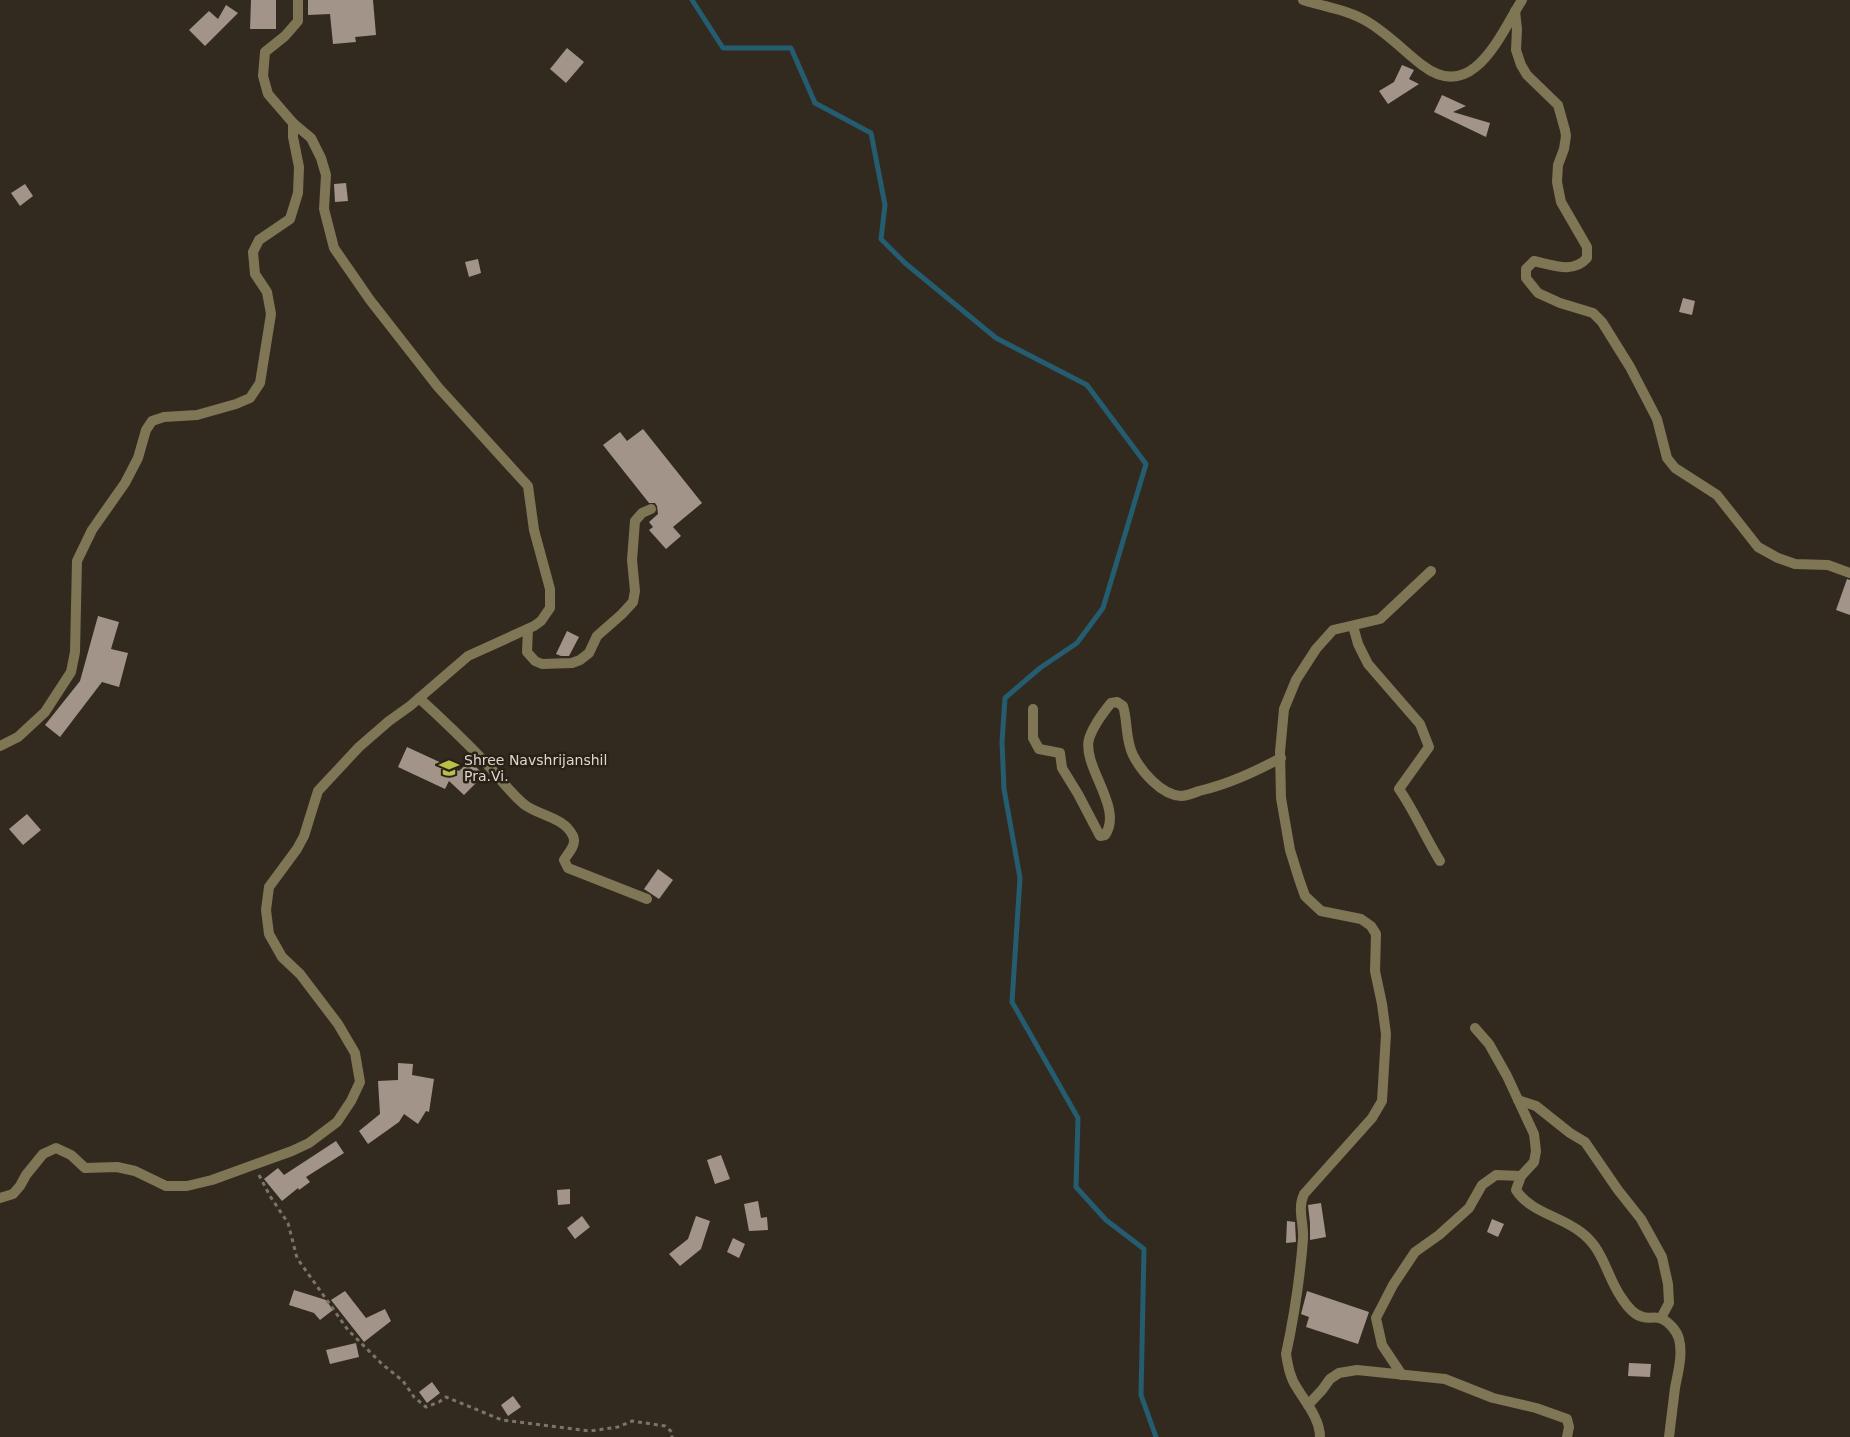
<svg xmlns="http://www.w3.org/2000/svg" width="1850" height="1437" viewBox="0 0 1850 1437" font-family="'DejaVu Sans',sans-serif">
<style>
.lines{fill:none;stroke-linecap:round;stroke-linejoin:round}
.stream{stroke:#245c70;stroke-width:5}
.building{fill:#a29489}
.path{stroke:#7b746a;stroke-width:3;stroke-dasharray:4 4;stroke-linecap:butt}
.minor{stroke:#7e7655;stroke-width:10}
.tertiary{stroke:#7e7655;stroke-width:10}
.labels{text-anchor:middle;stroke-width:5;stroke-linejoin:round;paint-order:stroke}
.poi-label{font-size:14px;fill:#ded8d1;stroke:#292016;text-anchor:start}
</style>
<rect width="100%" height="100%" fill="#332a1f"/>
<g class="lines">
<polyline class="stream" points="692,0 723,48 791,48 815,103 871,133 885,205 881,239 905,263 996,338 1087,385 1146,464 1103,608 1077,643 1040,668 1005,698 1002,742 1004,789 1020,878 1012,1002 1078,1118 1076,1187 1106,1220 1144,1249 1141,1395 1156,1437"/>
</g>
<g class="building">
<polygon points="251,0 276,0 276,29 250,29"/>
<polygon points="308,0 373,0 376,35 355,37 356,42 333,44 330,14 308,15"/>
<polygon points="226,5 238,13 205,46 189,30 209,11 218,19"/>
<polygon points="567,48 584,62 566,83 550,69"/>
<polygon points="1402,65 1414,70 1409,79 1419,84 1388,104 1379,91 1394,82"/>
<polygon points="1442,95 1466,106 1453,112 1490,123 1486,137 1434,112"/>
<polygon points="346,183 348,201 335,202 334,184"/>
<polygon points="25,184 33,196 20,206 11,193"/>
<polygon points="478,259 481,273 469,277 465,262"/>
<polygon points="1683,298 1695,301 1692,315 1679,312"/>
<polygon points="643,429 702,503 673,527 681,536 666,549 649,530 653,527 649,522 658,514 657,506 655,503 649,503 603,445 620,432 627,441"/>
<polygon points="1847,579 1850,580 1850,615 1836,610"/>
<polygon points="98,616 119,622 111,649 128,653 119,687 102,682 60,737 45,725 80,681"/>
<polygon points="567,631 579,637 569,656 561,656 556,654"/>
<polygon points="407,747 459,771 470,761 484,775 464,795 449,781 445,789 398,767"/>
<polygon points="27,814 41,830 23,845 9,829"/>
<polygon points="658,869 673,880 659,899 644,889"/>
<polygon points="398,1063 413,1064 412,1075 434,1079 429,1112 426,1111 418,1124 404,1114 399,1122 368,1144 359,1131 380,1114 378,1081 398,1080"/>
<polygon points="336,1141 344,1153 306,1177 310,1182 299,1190 298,1188 282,1201 264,1179 278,1168 284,1175"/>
<polygon points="721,1155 730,1179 715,1184 707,1160"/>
<polygon points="570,1189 570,1204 558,1205 557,1190"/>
<polygon points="758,1201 761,1218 767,1217 768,1230 749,1231 744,1204"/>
<polygon points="1321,1203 1326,1237 1310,1240 1310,1223 1308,1205"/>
<polygon points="582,1216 590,1227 575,1239 567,1228"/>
<polygon points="696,1216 710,1221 701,1249 680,1266 669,1254 688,1239"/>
<polygon points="1492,1219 1504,1224 1498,1237 1487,1232"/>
<polygon points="1287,1221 1295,1222 1296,1242 1286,1243"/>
<polygon points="733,1238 745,1244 739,1258 727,1252"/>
<polygon points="294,1290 326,1300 333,1310 320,1320 314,1313 289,1305"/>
<polygon points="345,1291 366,1318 385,1309 391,1321 364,1342 331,1300"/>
<polygon points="1307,1291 1369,1312 1358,1344 1306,1327 1309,1317 1301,1314"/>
<polygon points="356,1343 359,1357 330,1364 326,1350"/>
<polygon points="1629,1363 1651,1364 1650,1377 1628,1376"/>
<polygon points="432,1382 440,1393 427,1403 419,1392"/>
<polygon points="513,1396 521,1407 508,1416 501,1405"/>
</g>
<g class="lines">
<polyline class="path" points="259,1175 270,1196 288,1223 297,1258 348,1330 382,1364 403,1381 414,1397 426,1407 439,1402 446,1397 502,1420 590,1431 618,1427 632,1421 665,1426 672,1432 672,1437"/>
<g class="minor">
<path d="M1353 626 1358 644 1368 664 1420 724 1429 747 1399 789C1415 812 1425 837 1440 861"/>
<polyline points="528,629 527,652 535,661 542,664 572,663 580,660 589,653 597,636 622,614 633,602 635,591 632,560 635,521 642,513 651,509"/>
<path d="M419 698C442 719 464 740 486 763 498 776 511 794 525 805 540 816 564 817 573 836 577 845 568 853 564 860L568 868 647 899"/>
<path d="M1033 709V738L1039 749 1060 753 1062 768 1078 794 1100 836 1105 835C1124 808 1082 767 1089 739 1093 726 1102 714 1111 703L1117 702 1123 706C1128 722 1125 739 1133 755 1141 771 1161 795 1181 796 1186 796 1194 793 1199 791 1229 784 1254 772 1281 758"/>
<polyline points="0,746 18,737 45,712 71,672 75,652 77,561 92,530 125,483 138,458 146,430 152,421 164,417 197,415 236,404 250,398 260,383 271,314 267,292 255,274 253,252 259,240 290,219 298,193 299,167 293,137 293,123"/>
<path d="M1475 1028 1489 1044 1507 1076 1534 1134 1536 1151 1534 1162 1521 1176 1516 1190C1531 1213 1561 1216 1582 1233 1604 1250 1606 1275 1621 1297 1626 1305 1633 1315 1643 1317 1649 1319 1656 1316 1662 1319 1669 1322 1677 1331 1679 1339 1683 1355 1678 1372 1675 1388 1673 1404 1671 1421 1669 1437"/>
<polyline points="1518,1100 1536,1106 1570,1133 1585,1142 1618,1190 1641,1219 1662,1257 1668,1284 1669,1303 1661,1318"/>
<polyline points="0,1198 13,1194 20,1186 26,1175 43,1154 56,1148 71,1155 85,1168 117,1167 135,1171 166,1186 187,1186 212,1180 292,1151 309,1143 337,1122 351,1101 360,1082 355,1053 338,1024 300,974 282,957 269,934 266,910 269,887 297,849 304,836 318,791 359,747 389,721 410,706 468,656 534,626 541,621 550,608 550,589 534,530 528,486 438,387 370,300 334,248 324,209 326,175 321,158 311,138 293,123 268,94 263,76 265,52 285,36 298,21 298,0"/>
<polyline points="1402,1375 1382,1345 1376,1318 1393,1285 1415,1252 1439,1235 1469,1208 1482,1185 1496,1175 1521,1176"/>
<polyline points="1308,1405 1322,1390 1330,1379 1339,1373 1357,1370 1445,1379 1493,1398 1536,1408 1567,1419 1569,1427 1567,1437"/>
<path d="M1320 1437C1320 1419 1306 1403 1297 1388 1290 1378 1288 1366 1286 1354 1294 1317 1300 1278 1303 1239 1304 1223 1297 1209 1304 1194L1372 1118 1382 1101 1386 1034 1382 1004 1375 971 1376 934 1371 926 1361 919 1321 911 1305 896 1299 879 1290 850 1281 798 1280 752 1284 709 1296 680 1316 649 1333 630 1380 619 1431 571"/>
</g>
<g class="tertiary">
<path d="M1303 0C1325 7 1349 10 1368 22 1388 34 1404 51 1422 65 1473 104 1500 35 1522 0"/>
<path d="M1515 11 1517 29 1516 50 1521 65 1527 75 1558 105 1565 130 1566 136 1564 149 1558 165 1557 182 1561 202 1587 247V258C1573 274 1553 265 1534 261L1526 269V278L1538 293 1560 303 1593 313 1602 322 1630 367 1657 419 1667 458 1675 468 1717 495 1758 547 1778 558 1795 564 1828 565 1850 573"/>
</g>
</g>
<defs>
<symbol id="school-bare" viewBox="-9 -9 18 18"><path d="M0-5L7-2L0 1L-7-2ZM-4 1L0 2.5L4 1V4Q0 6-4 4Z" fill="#b9c046" stroke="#292016" stroke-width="2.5" paint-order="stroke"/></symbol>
</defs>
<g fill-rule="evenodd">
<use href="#school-bare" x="435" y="754" width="28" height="28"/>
</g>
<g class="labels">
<g class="poi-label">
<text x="464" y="765">Shree Navshrijanshil<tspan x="464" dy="16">Pra.Vi.</tspan></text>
</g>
</g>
</svg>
